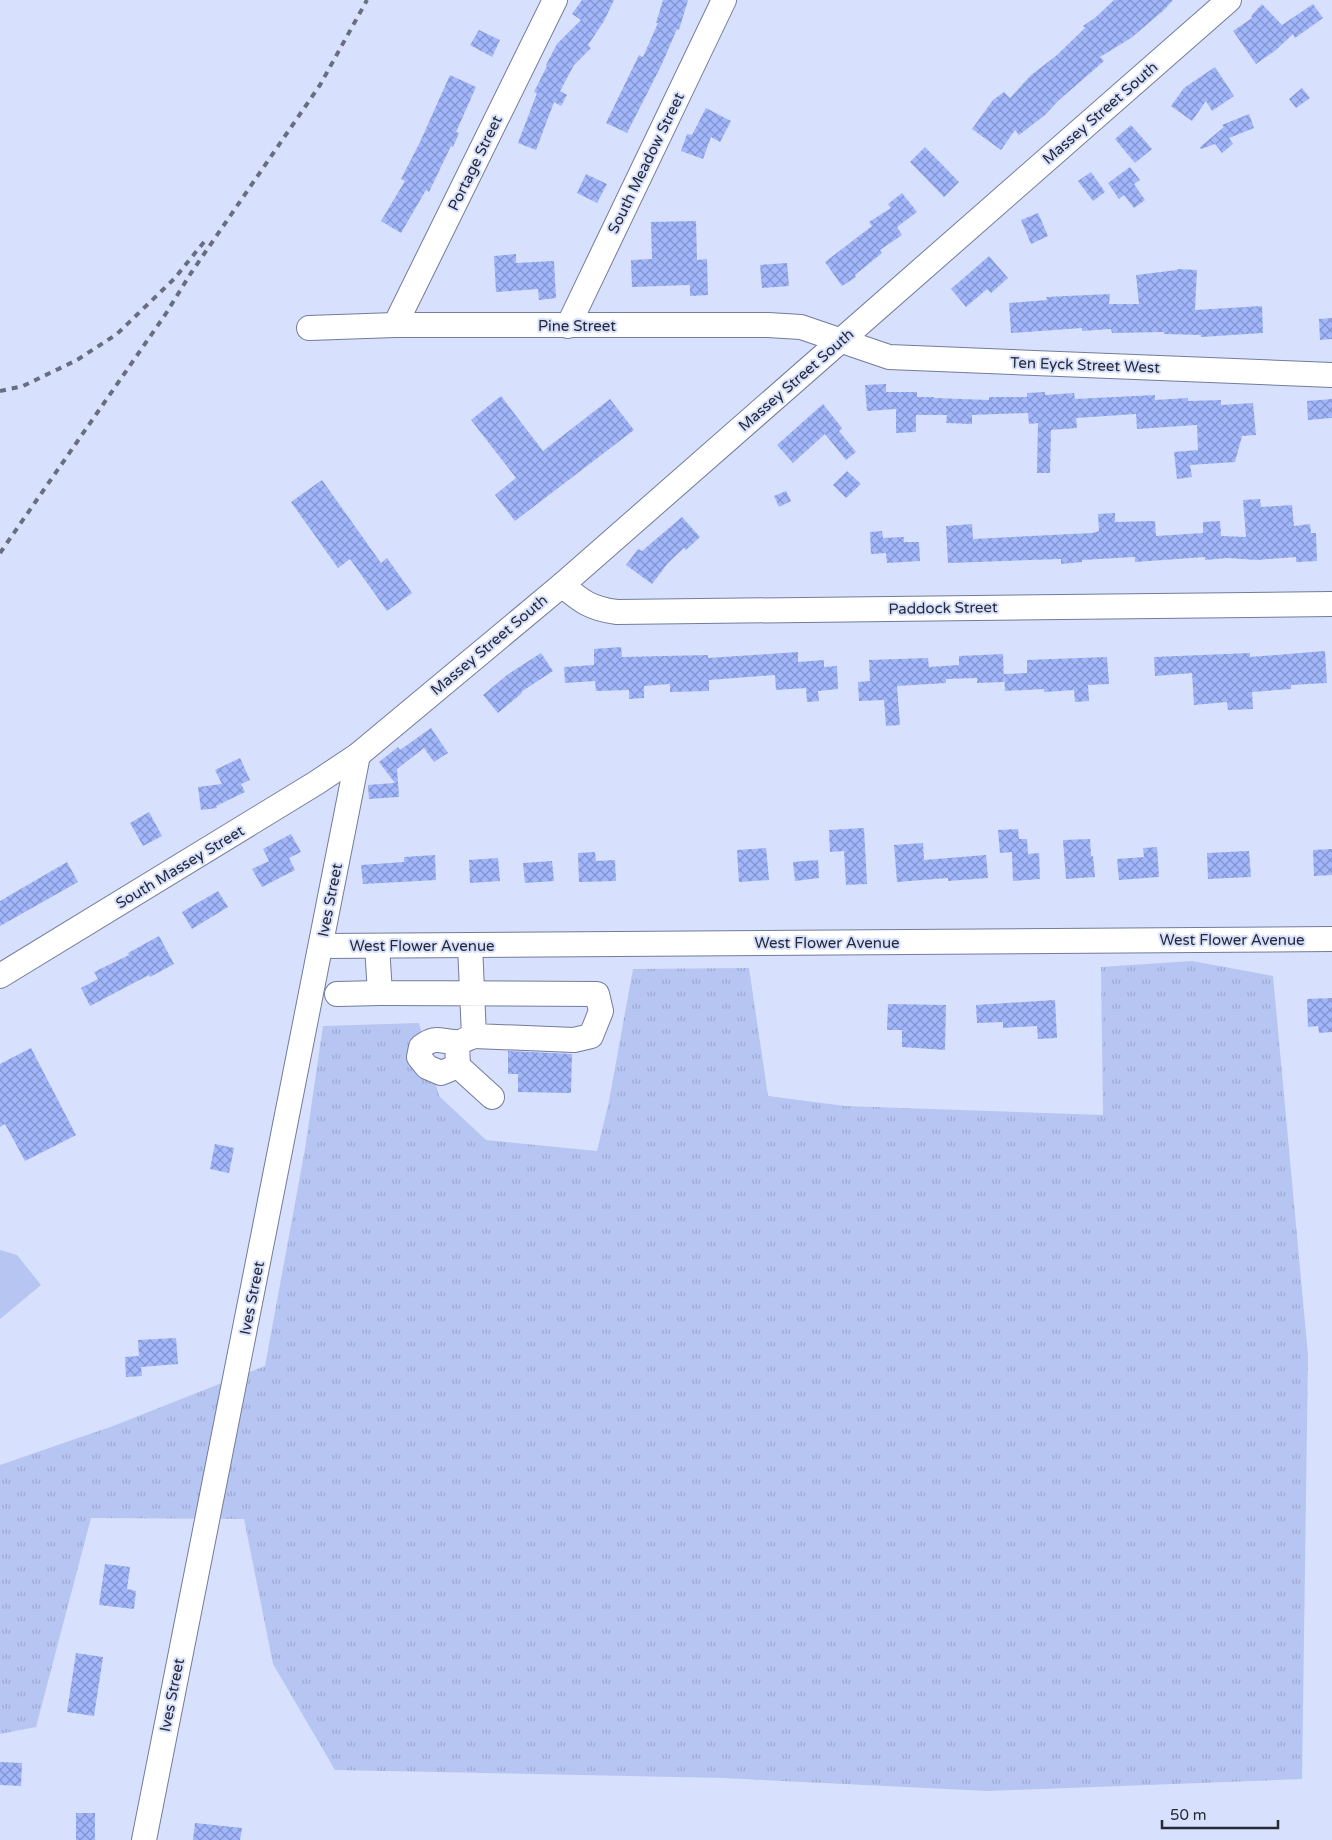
<svg xmlns="http://www.w3.org/2000/svg" width="1332" height="1840" viewBox="0 0 1332 1840" font-family="'Varela Round',sans-serif">
<style>
.grass{fill:url(#grass-tufts)}
.pitch{fill:#b7c5f2}
.building{fill:url(#building-cross-hatch)}
.lines{fill:none;stroke-linecap:round;stroke-linejoin:round}
.minor-casing{stroke:#727c9b;stroke-width:26}
.minor{stroke:#fff;stroke-width:24}
.rail{stroke:#686d80;stroke-width:4;stroke-dasharray:6 6;stroke-linecap:butt}
.labels{text-anchor:middle;stroke-width:4;stroke-linejoin:round;paint-order:stroke}
.street-label{font-size:15px;fill:#262a37;stroke:#d7e0fc}
</style>
<defs>
<pattern id="grass-tufts" width="24" height="20" patternUnits="userSpaceOnUse" patternTransform="scale(1.25)"><rect width="24" height="20" fill="#b7c5f2"/><path d="M3 7l-1-3M5 7V3M7 7l1-3M15 17l-1-3M17 17v-4M19 17l1-3" fill="none" stroke="#9da9d0"/></pattern>
<pattern id="building-cross-hatch" width="8" height="8" patternUnits="userSpaceOnUse" patternTransform="scale(1.25)"><rect width="8" height="8" fill="#a1b6fb"/><path d="M0 0l8 8M0 8l8-8" fill="none" stroke="#8394cc"/></pattern>
</defs>
<rect width="100%" height="100%" fill="#d7e0fc"/>
<polygon class="grass" points="1192,961 1273,976 1308,1355 1302,1779 988,1791 723,1778 335,1770 273,1664 244,1519 91,1518 36,1727 0,1734 0,1465 113,1426 265,1366 305,1149 323,1026 419,1023 439,1096 486,1140 597,1151 609,1101 633,969 749,968 768,1096 845,1106 1103,1115 1101,967"/>
<polygon class="pitch" points="0,1250 17,1255 41,1285 0,1319"/>
<g class="building">
<polygon points="582,0 614,0 604,21 588,45 591,48 574,65 560,91 567,95 561,106 554,102 536,150 518,143 537,93 534,92 547,66 546,65 557,44 581,20 572,14"/>
<polygon points="663,0 688,0 679,30 677,29 661,66 627,133 606,123 639,55 643,57 658,23 656,23"/>
<polygon points="1114,0 1173,0 1164,10 1131,38 1100,57 1104,61 1058,101 1045,115 1019,135 1015,130 1001,150 972,129 993,100 1004,92 1010,98 1030,76 1057,55 1085,28 1083,26 1096,17"/>
<polygon points="1262,4 1282,25 1313,4 1323,18 1295,38 1293,34 1276,50 1256,64 1233,31 1252,18 1251,16"/>
<polygon points="479,30 500,40 492,57 470,45"/>
<polygon points="1215,67 1234,96 1212,111 1206,101 1192,121 1171,106 1184,88"/>
<polygon points="450,75 476,87 456,132 459,133 453,147 451,146 429,192 426,190 401,233 381,221 405,181 401,179 420,142"/>
<polygon points="1302,88 1310,98 1296,108 1289,99"/>
<polygon points="706,108 731,121 720,142 711,137 703,159 681,151 687,134 692,135"/>
<polygon points="1249,114 1254,128 1229,138 1233,144 1222,153 1215,144 1201,149 1200,147 1224,127 1222,125"/>
<polygon points="1131,125 1152,149 1135,163 1115,139"/>
<polygon points="925,147 959,182 944,197 910,162"/>
<polygon points="1130,167 1140,180 1134,184 1145,200 1134,208 1124,195 1119,199 1108,183"/>
<polygon points="1091,172 1105,192 1093,201 1078,181"/>
<polygon points="586,174 607,184 597,203 577,193"/>
<polygon points="902,193 917,212 897,227 902,235 880,250 882,253 855,275 856,277 842,286 825,262 872,226 869,222 891,208 888,204"/>
<polygon points="1038,213 1048,236 1031,244 1021,220"/>
<polygon points="696,221 697,260 707,259 708,295 690,296 690,285 632,287 631,260 652,259 651,222"/>
<polygon points="516,254 516,263 554,261 556,298 539,300 538,289 496,292 494,256"/>
<polygon points="989,256 1008,278 991,293 987,289 966,307 951,289"/>
<polygon points="787,263 789,286 762,288 760,265"/>
<polygon points="1177,269 1197,270 1195,310 1262,306 1263,333 1201,337 1201,335 1164,334 1164,332 1112,333 1111,329 1082,331 1082,328 1011,333 1009,303 1047,300 1046,297 1110,294 1109,304 1139,304 1136,275 1177,270"/>
<polygon points="1332,318 1332,339 1320,340 1319,319"/>
<polygon points="886,384 886,392 917,392 917,397 934,397 934,398 989,400 989,397 1027,397 1027,393 1045,392 1045,395 1074,393 1075,399 1155,395 1155,400 1188,398 1188,401 1221,400 1221,405 1253,403 1256,435 1242,436 1235,462 1190,465 1192,477 1177,479 1174,452 1198,450 1197,425 1137,429 1136,414 1076,418 1077,428 1051,430 1050,473 1037,473 1038,423 1029,424 1028,413 972,415 972,424 946,423 947,415 916,415 916,432 896,433 896,409 867,411 865,385"/>
<polygon points="501,396 543,451 610,399 634,430 515,521 495,495 516,478 471,420"/>
<polygon points="1332,399 1332,418 1308,420 1307,401"/>
<polygon points="823,404 842,428 839,431 856,452 846,460 825,434 793,463 777,445"/>
<polygon points="847,471 861,484 846,498 833,485"/>
<polygon points="322,480 381,563 387,558 412,593 387,611 350,559 338,568 291,502"/>
<polygon points="786,491 791,501 779,507 774,496"/>
<polygon points="1260,499 1261,507 1292,505 1294,526 1310,524 1311,533 1316,533 1317,561 1296,562 1296,557 1257,560 1227,558 1205,560 1205,557 1135,562 1135,557 1082,560 1082,562 1061,564 1061,559 948,563 946,526 972,524 973,539 1092,533 1099,531 1098,514 1115,513 1115,522 1155,521 1156,536 1203,533 1203,522 1220,521 1221,536 1246,537 1243,500"/>
<polygon points="682,517 700,537 686,550 684,548 668,563 652,584 626,565 638,549 642,551"/>
<polygon points="882,531 883,538 904,537 904,542 919,542 920,561 887,563 886,553 871,554 870,532"/>
<polygon points="621,647 622,657 708,655 708,658 798,652 798,662 824,660 824,667 837,666 838,689 818,691 819,701 807,702 806,688 776,690 775,675 709,680 709,691 670,692 670,684 644,686 644,698 629,699 629,690 596,691 595,681 565,683 564,667 594,665 594,649"/>
<polygon points="1325,651 1327,683 1291,685 1291,689 1252,692 1253,709 1228,710 1227,702 1194,705 1192,673 1155,676 1154,657 1250,653 1250,657"/>
<polygon points="541,653 553,671 521,692 522,693 498,713 483,695 507,675"/>
<polygon points="1003,654 1004,682 977,683 977,678 946,679 946,683 897,686 900,725 886,726 884,700 859,701 858,682 870,681 869,660 928,658 929,667 959,665 959,656"/>
<polygon points="1107,657 1109,684 1088,685 1089,701 1075,702 1074,690 1044,692 1044,689 1005,691 1004,674 1027,673 1027,660"/>
<polygon points="431,728 448,753 434,762 424,748 397,769 399,797 369,799 368,785 395,783 379,762 398,747 400,750"/>
<polygon points="240,758 250,780 241,784 245,792 216,806 217,808 201,810 198,787 222,784 215,770"/>
<polygon points="149,812 162,836 143,846 130,823"/>
<polygon points="864,828 867,884 846,885 844,851 830,852 829,830"/>
<polygon points="1018,829 1019,839 1027,839 1028,854 1039,853 1040,879 1013,881 1012,852 1000,853 998,830"/>
<polygon points="291,834 301,852 289,858 295,870 262,887 252,869 269,861 263,849"/>
<polygon points="1090,839 1091,856 1093,856 1095,877 1066,879 1063,840"/>
<polygon points="923,843 924,860 986,855 988,878 948,881 948,878 897,882 894,845"/>
<polygon points="1157,847 1159,877 1119,880 1117,859 1144,857 1143,848"/>
<polygon points="766,848 769,880 739,882 737,850"/>
<polygon points="1332,849 1332,875 1314,876 1313,850"/>
<polygon points="1249,851 1251,877 1208,879 1207,853"/>
<polygon points="595,852 596,861 615,860 616,881 579,882 578,853"/>
<polygon points="435,855 436,880 363,884 361,865 404,862 404,857"/>
<polygon points="498,858 500,881 470,883 469,860"/>
<polygon points="818,860 819,878 795,881 793,862"/>
<polygon points="552,861 554,881 525,883 523,863"/>
<polygon points="67,862 78,882 0,926 0,901"/>
<polygon points="218,891 228,907 192,929 182,912"/>
<polygon points="159,936 174,964 150,977 149,975 90,1006 81,988 98,979 94,972 129,955 128,953"/>
<polygon points="1332,998 1332,1032 1319,1033 1318,1026 1308,1027 1307,999"/>
<polygon points="1055,1000 1057,1038 1038,1039 1037,1026 1003,1028 1003,1022 977,1023 976,1005"/>
<polygon points="888,1004 946,1005 945,1050 902,1047 902,1030 887,1030"/>
<polygon points="31,1048 76,1135 25,1161 5,1124 0,1127 0,1064"/>
<polygon points="508,1051 572,1054 571,1093 518,1092 518,1074 508,1074"/>
<polygon points="215,1144 234,1148 229,1173 210,1169"/>
<polygon points="176,1338 178,1364 141,1367 142,1376 126,1377 125,1357 139,1356 138,1340"/>
<polygon points="105,1564 130,1567 127,1589 136,1591 134,1609 99,1605"/>
<polygon points="76,1653 103,1657 94,1716 67,1712"/>
<polygon points="0,1762 22,1763 21,1786 0,1785"/>
<rect x="76" y="1813" width="19" height="27"/>
<polygon points="195,1823 242,1828 240,1840 193,1840"/>
</g>
<g class="lines">
<defs>
<g id="minor">
<polyline points="395,325 555,0"/>
<polyline points="568,326 724,0"/>
<polyline points="309,328 395,325 768,325 801,327 889,357 1332,375"/>
<path d="M562 585C581 601 591 609 617 612L1332 604"/>
<polyline points="321,946 1332,939"/>
<polyline points="377,946 380,993 597,994 601,1011 591,1036 574,1040 474,1036 470,945"/>
<polyline points="0,976 316,783 358,755 562,585 1229,0"/>
<polyline points="337,994 380,993"/>
<path d="M457 1043 458 1066 441 1073 427 1067 419 1057 421 1047C435 1036 439 1041 455 1042 461 1043 468 1038 474 1036"/>
<polyline points="458,1066 492,1097"/>
<polyline points="144,1840 358,755"/>
</g>
</defs>
<use href="#minor" class="minor-casing"/>
<use href="#minor" class="minor"/>
<g class="rail">
<polyline points="0,391 23,386 77,360 117,334 174,279 204,242"/>
<polyline points="0,553 165,315 191,273 320,85 367,0"/>
</g>
</g>
<g class="labels">
<g class="street-label">
<text transform="translate(1100 113) rotate(-41)" y="5">Massey Street South</text>
<text transform="translate(475 163) rotate(-64)" y="5">Portage Street</text>
<text transform="translate(646 163) rotate(-64)" y="5">South Meadow Street</text>
<text x="577" y="331">Pine Street</text>
<text transform="translate(1085 365) rotate(2)" y="5">Ten Eyck Street West</text>
<text transform="translate(796 380) rotate(-41)" y="5">Massey Street South</text>
<text transform="translate(943 608) rotate(-1)" y="5">Paddock Street</text>
<text transform="translate(489 645) rotate(-40)" y="5">Massey Street South</text>
<text transform="translate(180 867) rotate(-31)" y="5">South Massey Street</text>
<text transform="translate(330 900) rotate(-79)" y="5">Ives Street</text>
<text x="1232" y="945">West Flower Avenue</text>
<text x="827" y="948">West Flower Avenue</text>
<text x="422" y="951">West Flower Avenue</text>
<text transform="translate(252 1298) rotate(-79)" y="5">Ives Street</text>
<text transform="translate(172 1695) rotate(-79)" y="5">Ives Street</text>
</g>
</g>
<path d="M1162 1820v8h116v-8" fill="none" stroke="#262a37" stroke-width="2.5"/>
<text x="1170" y="1820" font-size="15" fill="#262a37" stroke="#d7e0fc" stroke-width="4" paint-order="stroke">50 m</text>
</svg>
